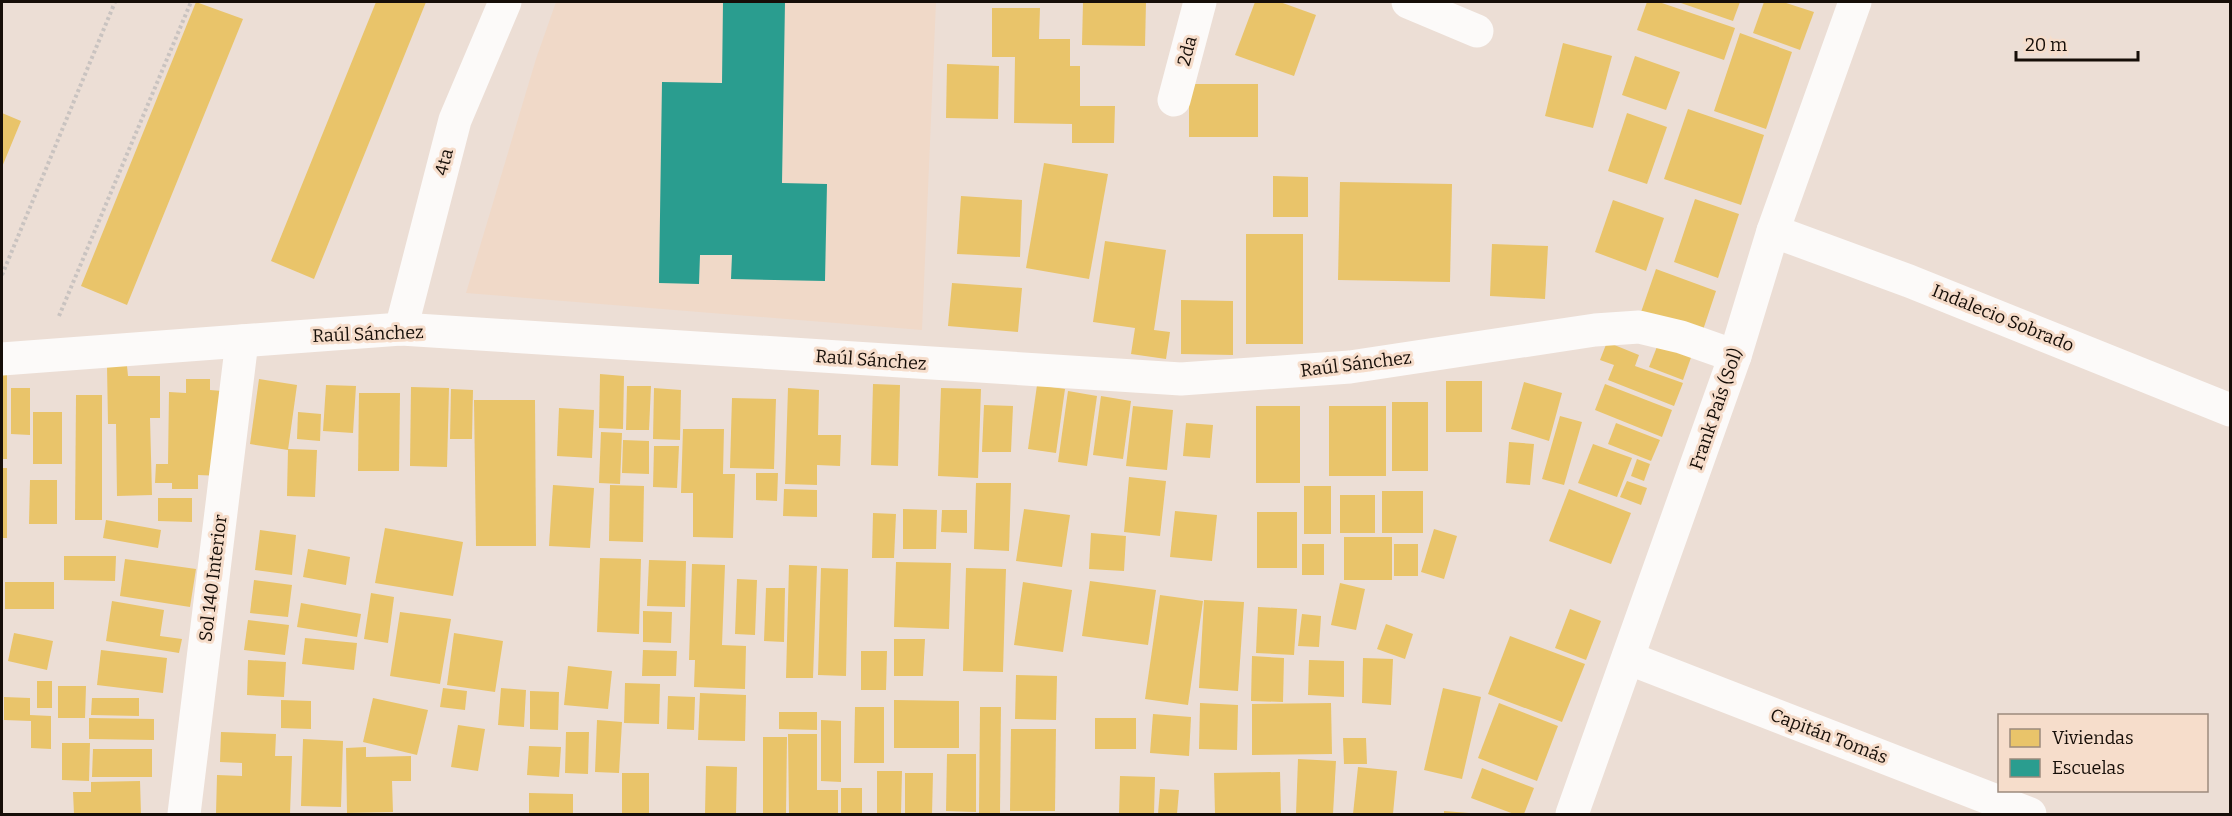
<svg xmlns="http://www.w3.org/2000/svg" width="2232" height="816" viewBox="0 0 2232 816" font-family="Bitter,serif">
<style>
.built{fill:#f0d9c8}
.homes{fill:#e9c46a}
.schools{fill:#2a9d8f}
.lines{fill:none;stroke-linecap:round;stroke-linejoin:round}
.path{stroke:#c9c3c0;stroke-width:4;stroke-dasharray:3 3;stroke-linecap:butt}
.minor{stroke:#fcfaf9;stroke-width:33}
.labels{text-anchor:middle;stroke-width:6;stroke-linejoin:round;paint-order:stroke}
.street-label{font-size:18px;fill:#160e08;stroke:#f6ddcb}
</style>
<rect width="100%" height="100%" fill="#ecded5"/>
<polygon class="built" points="556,2 936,2 922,330 466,293 536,59"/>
<g class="homes">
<polygon points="196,2 243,19 127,305 81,286"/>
<polygon points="376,2 426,2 314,279 271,261"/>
<polygon points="1083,2 1146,2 1145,46 1082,45"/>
<polygon points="1255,2 1280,2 1316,15 1294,76 1235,55"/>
<polygon points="1647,2 1659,2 1735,28 1724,60 1637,30"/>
<polygon points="1678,2 1740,2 1733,21"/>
<polygon points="1764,2 1783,2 1814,12 1800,50 1753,33"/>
<polygon points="992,8 1040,8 1039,39 1070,39 1070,66 1080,66 1080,106 1115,106 1114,143 1072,143 1072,124 1014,123 1015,57 992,57"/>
<polygon points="1740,33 1792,52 1766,129 1714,111"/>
<polygon points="1563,43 1612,56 1593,128 1545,116"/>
<polygon points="1635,56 1680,72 1666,110 1622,95"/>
<polygon points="947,64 999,66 998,119 946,118"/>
<rect x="1189" y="84" width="69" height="53"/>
<polygon points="1688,109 1764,135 1741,205 1664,179"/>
<polygon points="2,113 21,121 2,167"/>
<polygon points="1627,113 1667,127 1647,184 1608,171"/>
<polygon points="1044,163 1108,174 1089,279 1026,268"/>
<polygon points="1273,176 1308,177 1308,217 1273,217"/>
<polygon points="1340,182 1452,184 1450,282 1338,280"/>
<polygon points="961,196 1022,200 1020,257 957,254"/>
<polygon points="1695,199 1739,214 1718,278 1674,262"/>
<polygon points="1613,200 1664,218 1646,271 1595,252"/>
<rect x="1246" y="234" width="57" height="110"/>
<polygon points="1105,241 1166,250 1154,330 1170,332 1166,359 1131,354 1135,328 1093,322"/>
<polygon points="1492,244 1548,246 1545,299 1490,296"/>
<polygon points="1656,269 1716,291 1701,336 1640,315"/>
<polygon points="952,283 1022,288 1018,332 948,326"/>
<polygon points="1181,300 1233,301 1233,355 1181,354"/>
<polygon points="1660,339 1693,352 1683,380 1649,367"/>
<polygon points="1607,342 1639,355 1635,366 1683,383 1674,406 1608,380 1614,365 1600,360"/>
<polygon points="107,366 127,366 128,376 160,376 160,418 150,418 152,495 117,496 116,424 108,424"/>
<rect x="2" y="373" width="5" height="86"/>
<polygon points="600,374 624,376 623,429 599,428"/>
<polygon points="186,379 210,379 210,390 223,391 222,476 198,475 198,489 172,489 172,483 155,483 156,464 168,464 169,392 186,393"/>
<polygon points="259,379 297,385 288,450 250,444"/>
<rect x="1446" y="381" width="36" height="51"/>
<polygon points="1524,382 1562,393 1549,441 1511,429"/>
<polygon points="873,384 900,385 898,466 871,465"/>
<polygon points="1605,384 1672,410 1662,437 1595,410"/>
<polygon points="326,385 356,386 353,433 323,431"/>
<polygon points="1037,385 1065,389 1056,453 1028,449"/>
<polygon points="627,386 651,386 649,430 626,430"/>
<polygon points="411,387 449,388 447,467 410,466"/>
<polygon points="11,388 30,388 30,435 11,434"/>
<polygon points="654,388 681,390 680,440 653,439"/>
<polygon points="788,388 819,390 818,435 841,435 840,466 817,465 817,485 785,484"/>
<polygon points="941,388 981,389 978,478 938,476"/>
<polygon points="451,389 473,390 472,439 450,439"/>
<polygon points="1068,391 1097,396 1087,466 1058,462"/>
<polygon points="359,393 400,393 399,471 358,471"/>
<polygon points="76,395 102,395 102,520 75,520"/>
<polygon points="1101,396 1131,401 1123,459 1093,455"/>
<polygon points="732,398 776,399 774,469 730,468"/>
<polygon points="474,400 535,400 536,546 476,546"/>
<rect x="1392" y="402" width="36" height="69"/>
<polygon points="984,405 1013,406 1011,452 982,452"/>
<polygon points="1133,406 1173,410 1167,470 1126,466"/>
<rect x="1256" y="406" width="44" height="77"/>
<rect x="1329" y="406" width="57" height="70"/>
<polygon points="559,408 594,410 592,458 557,456"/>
<rect x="33" y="412" width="29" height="52"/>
<polygon points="298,412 321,414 320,441 297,439"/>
<polygon points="1560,416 1582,422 1564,485 1542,479"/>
<polygon points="1186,423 1213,425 1210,458 1183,456"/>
<polygon points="1616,423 1660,440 1651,461 1608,444"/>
<polygon points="683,429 724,429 723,474 735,474 733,538 693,537 693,493 681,493"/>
<polygon points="601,432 622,433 620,484 599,483"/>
<polygon points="623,440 649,441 649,474 622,473"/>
<polygon points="1509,442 1534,444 1530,485 1506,483"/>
<polygon points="1593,444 1632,458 1617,497 1578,483"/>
<polygon points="654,446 679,446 677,488 653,487"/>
<polygon points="288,449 317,450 315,497 287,496"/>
<polygon points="1637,459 1650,464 1644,481 1631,476"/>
<rect x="2" y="468" width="5" height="70"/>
<polygon points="756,473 778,473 777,501 756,500"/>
<polygon points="1129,477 1166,481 1160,536 1124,532"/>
<polygon points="30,480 57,480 57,524 29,524"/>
<polygon points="1627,481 1647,488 1641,505 1620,497"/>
<polygon points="976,483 1011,483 1009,551 974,549"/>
<polygon points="553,485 594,488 590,548 549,546"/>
<polygon points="610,485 644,486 643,542 609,541"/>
<rect x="1304" y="486" width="27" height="48"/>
<polygon points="784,489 817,490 817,517 783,516"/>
<polygon points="1569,489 1631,513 1611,564 1549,541"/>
<rect x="1382" y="491" width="41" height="42"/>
<rect x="1340" y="495" width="35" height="38"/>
<polygon points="158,498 192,498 192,522 158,521"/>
<polygon points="903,509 937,510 936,549 903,549"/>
<polygon points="1024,509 1070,515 1062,567 1016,561"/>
<polygon points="942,510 967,510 967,533 941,532"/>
<polygon points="1175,511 1217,515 1212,561 1170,557"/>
<rect x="1257" y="512" width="40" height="56"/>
<polygon points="873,513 896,514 894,558 872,558"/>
<polygon points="106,520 161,530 158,548 103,538"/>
<polygon points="385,528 463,542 453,596 375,583"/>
<polygon points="1434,529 1457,536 1444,579 1421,572"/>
<polygon points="260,530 296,535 292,575 255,570"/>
<polygon points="1091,533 1126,536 1124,571 1089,569"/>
<rect x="1344" y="537" width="48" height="43"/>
<rect x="1302" y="544" width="22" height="31"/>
<rect x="1394" y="544" width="24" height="32"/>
<polygon points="308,549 350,557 346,585 303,577"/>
<polygon points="64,556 116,556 115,581 64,580"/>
<polygon points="600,558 641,559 639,634 597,632"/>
<polygon points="125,559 196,569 190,607 120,596"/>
<polygon points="649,560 686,561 685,607 647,606"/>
<polygon points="896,562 951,563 949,629 894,627"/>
<polygon points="692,564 725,565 722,645 746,646 745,689 694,687 695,660 689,660"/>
<polygon points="789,565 817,566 813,678 786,678"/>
<polygon points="821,568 848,569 846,676 818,675"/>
<polygon points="966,568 1006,569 1003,672 963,671"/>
<polygon points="737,579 757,580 755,635 735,634"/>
<polygon points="254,580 292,585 288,617 250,613"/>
<polygon points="1090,581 1156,590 1148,645 1082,636"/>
<rect x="5" y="582" width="49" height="27"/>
<polygon points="1023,582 1072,590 1063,652 1014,645"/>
<polygon points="1340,583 1365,589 1356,630 1331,625"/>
<polygon points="766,588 785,588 784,642 764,641"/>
<polygon points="371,593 394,597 388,643 364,639"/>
<polygon points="1160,595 1203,601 1188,705 1145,699"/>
<polygon points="1204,600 1244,602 1238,691 1199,688"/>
<polygon points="112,601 164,610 160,636 182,639 179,653 106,641"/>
<polygon points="301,603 361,614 357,637 297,627"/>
<polygon points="1258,607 1297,609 1294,655 1256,653"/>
<polygon points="1570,609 1601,621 1586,660 1555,648"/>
<polygon points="643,611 672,612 671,643 643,642"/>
<polygon points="400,612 451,619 440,684 390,676"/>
<polygon points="1302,614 1321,616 1319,647 1298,646"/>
<polygon points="248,620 289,625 285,655 244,650"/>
<polygon points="1386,624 1413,634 1405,659 1377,649"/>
<polygon points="14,633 53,641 47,670 8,661"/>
<polygon points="454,633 503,641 495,692 447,685"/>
<polygon points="1510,636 1585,664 1562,722 1488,694"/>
<polygon points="305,638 357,643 354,670 302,664"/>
<polygon points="894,639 925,639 923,676 894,676"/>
<polygon points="101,650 167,658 163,693 97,685"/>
<polygon points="643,650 677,651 676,676 642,676"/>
<polygon points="861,651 887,651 886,690 861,690"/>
<polygon points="1252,656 1284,658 1283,702 1251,701"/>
<polygon points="1363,658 1393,659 1391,705 1362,703"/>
<polygon points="248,660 286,662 284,697 247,695"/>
<polygon points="1309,660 1344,661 1344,697 1308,695"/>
<polygon points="568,666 612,671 608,709 564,705"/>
<polygon points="1016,675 1057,676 1056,720 1015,719"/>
<rect x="37" y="681" width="15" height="27"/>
<polygon points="625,683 660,684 659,724 624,723"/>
<polygon points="58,686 86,686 85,718 58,718"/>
<polygon points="443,688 467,691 465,710 440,707"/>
<polygon points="501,688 526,690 524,727 498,725"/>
<polygon points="1443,688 1481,697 1462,779 1424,770"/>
<polygon points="530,691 559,692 558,730 530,729"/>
<polygon points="700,693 746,695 745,741 698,740"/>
<polygon points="668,696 695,697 694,730 667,729"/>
<polygon points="4,697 30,698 30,715 51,716 51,749 31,748 31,721 4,720"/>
<polygon points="92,698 139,698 139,716 91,715"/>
<polygon points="373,698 428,710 417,755 363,742"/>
<polygon points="281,700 311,701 311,729 281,728"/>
<polygon points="894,700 959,701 959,748 894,748"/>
<polygon points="1200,703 1238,705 1237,750 1199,749"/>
<polygon points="1331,703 1332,754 1252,755 1252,704"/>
<polygon points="1499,703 1558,726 1537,781 1478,758"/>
<polygon points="855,707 884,707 884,763 854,763"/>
<polygon points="980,707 1001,707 1000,814 979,814"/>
<polygon points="779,712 817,712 817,730 779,729"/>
<polygon points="1153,714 1191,717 1189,756 1150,753"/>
<polygon points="89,718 154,719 154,740 89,739"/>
<rect x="1095" y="718" width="41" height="31"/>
<polygon points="597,720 622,722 619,773 595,772"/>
<polygon points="821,720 841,721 841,782 821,781"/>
<polygon points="458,725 485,729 478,771 451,767"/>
<polygon points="1011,729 1056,729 1055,811 1010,811"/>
<polygon points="221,732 276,734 275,756 292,756 290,814 216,814 217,775 242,776 242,763 220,762"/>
<polygon points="566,732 589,732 588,774 565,773"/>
<polygon points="788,734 817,734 817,790 838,790 838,814 789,814"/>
<polygon points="763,737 787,737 786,814 763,814"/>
<polygon points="1343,738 1366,738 1367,764 1344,764"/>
<polygon points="303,739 343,741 341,807 301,806"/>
<polygon points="62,743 90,743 89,781 62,780"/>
<polygon points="529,746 561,747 559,777 527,775"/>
<polygon points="366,747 366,757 411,756 411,781 392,781 393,812 347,813 346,748"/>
<polygon points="93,749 152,749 152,777 92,777"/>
<polygon points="947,754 976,754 976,812 946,811"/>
<polygon points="1298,759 1336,761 1333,814 1296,814"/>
<polygon points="706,766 737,767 736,814 705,814"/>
<polygon points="1358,767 1397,771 1393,814 1353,814"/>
<polygon points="1482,768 1534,788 1524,814 1514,814 1471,798"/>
<polygon points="877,771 902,771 901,814 877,814"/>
<polygon points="1280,772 1281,814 1215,814 1214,773"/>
<rect x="622" y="773" width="27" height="41"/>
<polygon points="905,773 933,773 932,814 905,814"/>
<polygon points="1120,776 1155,777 1154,814 1119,814"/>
<polygon points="140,781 141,814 74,814 73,792 91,792 91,782"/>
<rect x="841" y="788" width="21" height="26"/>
<polygon points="1160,789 1179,790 1177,814 1158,814"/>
<polygon points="529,793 573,794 573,814 529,814"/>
<polygon points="1444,811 1469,813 1469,814 1444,814"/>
</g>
<polygon class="schools" points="723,2 785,2 782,183 827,184 825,281 731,279 732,255 700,255 699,284 659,283 662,82 722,83"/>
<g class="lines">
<g class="path">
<polyline points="2,275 115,2"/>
<polyline points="59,316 191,2"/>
</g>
<g class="minor">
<polyline points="1408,2 1477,31"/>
<polyline points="1174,100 1200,2"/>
<polyline points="1773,231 1909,281 2230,410"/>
<polyline points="401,329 455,120 505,2"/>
<polyline points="2,359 401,329 1181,379 1350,367 1595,330 1639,327 1681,337 1735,356"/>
<polyline points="1628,658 2030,814"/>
<polyline points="184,814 242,341"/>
<polyline points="1572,814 1735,356 1773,231 1855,2"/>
</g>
</g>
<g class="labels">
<g class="street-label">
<text transform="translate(1187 51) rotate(-75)" y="6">2da</text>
<text transform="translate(444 162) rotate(-76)" y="6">4ta</text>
<text transform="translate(2003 318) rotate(22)" y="6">Indalecio Sobrado</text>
<text transform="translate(368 334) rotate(-2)" y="6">Raúl Sánchez</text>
<text transform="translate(871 360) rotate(4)" y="6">Raúl Sánchez</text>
<text transform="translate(1356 364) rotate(-7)" y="6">Raúl Sánchez</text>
<text transform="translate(1716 409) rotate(-71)" y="6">Frank País (Sol)</text>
<text transform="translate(213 578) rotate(-83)" y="6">Sol 140 Interior</text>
<text transform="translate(1829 736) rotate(21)" y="6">Capitán Tomás</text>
</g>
</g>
<rect width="2232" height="816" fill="none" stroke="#160e08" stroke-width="6"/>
<rect x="1998" y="714" width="210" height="78" fill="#f6ddcb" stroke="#9c8a7d" stroke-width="1.5"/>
<rect x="2010" y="729" width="30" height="18" fill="#e9c46a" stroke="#9c8a7d" stroke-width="1.5"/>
<text x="2052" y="744" font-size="18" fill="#160e08">Viviendas</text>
<rect x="2010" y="759" width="30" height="18" fill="#2a9d8f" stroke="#9c8a7d" stroke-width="1.5"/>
<text x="2052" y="774" font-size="18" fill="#160e08">Escuelas</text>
<path d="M2016 51v9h122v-9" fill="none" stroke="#160e08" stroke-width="3"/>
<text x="2025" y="51" font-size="18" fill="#160e08" stroke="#f6ddcb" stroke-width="4.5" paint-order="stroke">20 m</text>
</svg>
